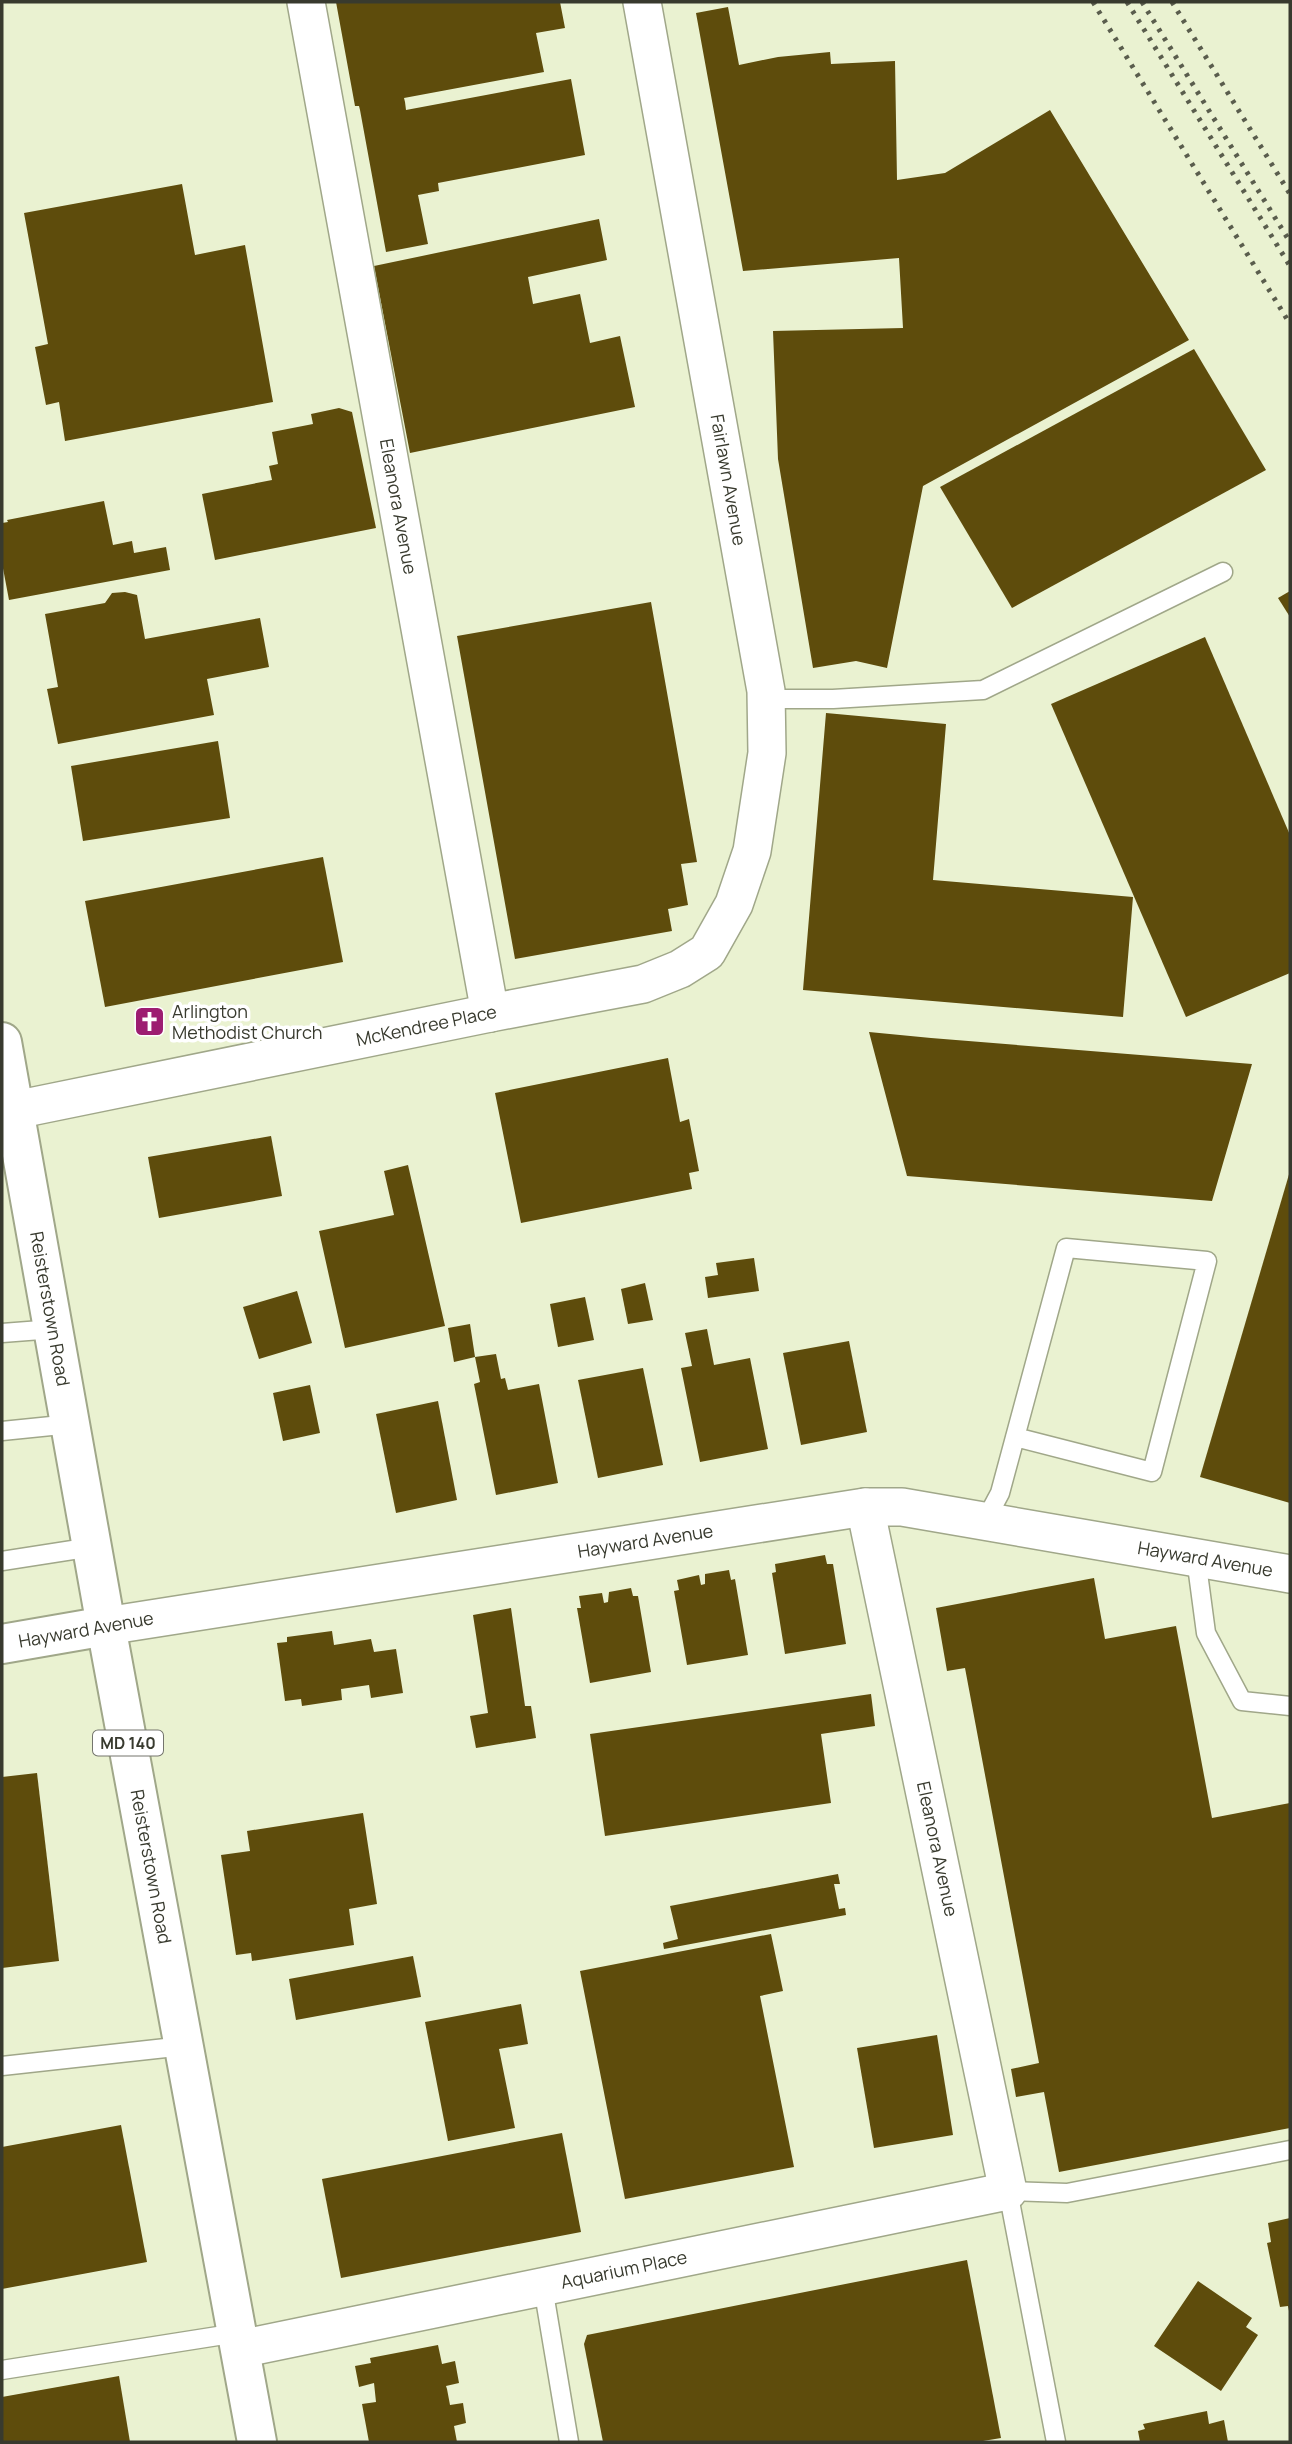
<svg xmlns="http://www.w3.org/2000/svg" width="1292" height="2444" viewBox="0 0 1292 2444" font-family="Manrope,sans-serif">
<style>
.building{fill:#5e4c0c}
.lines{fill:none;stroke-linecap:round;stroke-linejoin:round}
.service-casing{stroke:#a0a789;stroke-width:21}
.minor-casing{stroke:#a0a789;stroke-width:40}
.tertiary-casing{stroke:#a0a789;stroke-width:42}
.primary-casing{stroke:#a0a789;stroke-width:42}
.service{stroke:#fff;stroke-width:18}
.minor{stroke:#fff;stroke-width:37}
.tertiary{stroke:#fff;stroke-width:38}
.primary{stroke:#fff;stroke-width:38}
.rail{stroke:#5a5d4d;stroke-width:5;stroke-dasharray:3.5 7;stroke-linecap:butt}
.labels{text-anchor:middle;stroke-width:7;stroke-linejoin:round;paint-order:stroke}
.shield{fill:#fff;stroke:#74756d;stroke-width:2}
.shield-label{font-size:16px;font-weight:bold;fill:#383a2e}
.street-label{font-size:18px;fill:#383a2e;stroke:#fff}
.poi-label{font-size:18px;fill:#383a2e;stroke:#fff;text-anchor:start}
</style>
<rect width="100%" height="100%" fill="#eaf2d1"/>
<g class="building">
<polygon points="336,2 560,2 565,28 536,33 544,72 404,98 405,102 406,110 571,79 585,155 438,183 439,191 418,195 428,244 386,252 360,110 359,106 355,106"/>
<polygon points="728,7 739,65 778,57 830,52 831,64 895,61 897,180 945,173 1050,110 1189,340 923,486 887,668 856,661 813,668 778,459 773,331 903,328 899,258 743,271 696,13"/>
<polygon points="182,184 195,255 245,245 273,402 65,441 59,402 46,405 35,347 48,344 24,213"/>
<polygon points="599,219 607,260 528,277 533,304 580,294 590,343 620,336 635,407 410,453 374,266"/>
<polygon points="1194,349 1266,470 1012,608 940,487"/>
<polygon points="339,408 352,412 376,528 215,560 202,494 272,480 269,466 278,464 272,432 313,424 311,414"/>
<polygon points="104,501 113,545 132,541 134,553 166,547 170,570 9,600 2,563 2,523 8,522 7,520"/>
<polygon points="1290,591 1290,617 1278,598"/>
<polygon points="125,592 137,595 145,639 260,618 269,667 207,679 214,715 58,744 47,689 58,687 45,614 105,603 112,593"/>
<polygon points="651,602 697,862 681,864 688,905 668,909 672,931 515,959 457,636"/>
<polygon points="1205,637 1290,835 1290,973 1186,1017 1051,704"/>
<polygon points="826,713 946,724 933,880 1133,897 1123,1017 803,990"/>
<polygon points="218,741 230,818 83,841 71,766"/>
<polygon points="323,857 343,962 105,1007 85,901"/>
<polygon points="869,1032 931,1038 1252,1064 1212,1201 907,1176"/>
<polygon points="668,1058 680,1122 689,1119 699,1171 689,1173 692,1189 521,1223 495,1093"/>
<polygon points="271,1136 282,1196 159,1218 148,1157"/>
<polygon points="408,1165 445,1326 345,1348 319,1231 394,1215 384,1171"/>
<polygon points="1290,1171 1290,1503 1200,1477"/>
<polygon points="754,1258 759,1291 708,1298 705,1277 718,1275 716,1263"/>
<polygon points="645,1283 653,1320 628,1324 621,1289"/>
<polygon points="297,1291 312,1343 259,1359 243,1307"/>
<polygon points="585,1297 594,1340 558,1347 550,1304"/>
<polygon points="470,1324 475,1357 454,1362 448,1328"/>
<polygon points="707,1329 714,1365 750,1358 768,1449 700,1462 681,1368 692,1366 685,1333"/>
<polygon points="849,1341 867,1432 801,1445 783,1353"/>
<polygon points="496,1354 501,1379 505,1378 508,1390 539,1384 558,1483 496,1495 474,1384 480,1382 475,1357"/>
<polygon points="643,1368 663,1465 598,1478 578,1380"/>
<polygon points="310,1385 320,1433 283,1441 273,1393"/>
<polygon points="438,1401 457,1500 396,1513 376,1414"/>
<polygon points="825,1555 827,1564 833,1564 846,1644 785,1654 772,1573 776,1572 775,1564"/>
<polygon points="729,1570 731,1580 735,1579 748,1655 687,1665 674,1591 679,1590 677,1580 699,1575 701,1585 705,1584 705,1574"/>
<polygon points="1094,1578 1105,1639 1176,1626 1212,1818 1290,1803 1290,2128 1059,2172 1044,2092 1016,2097 1011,2069 1039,2063 965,1668 947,1671 936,1608"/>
<polygon points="631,1588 633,1596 638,1596 651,1672 590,1683 577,1608 581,1608 579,1596 602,1593 604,1603 608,1602 609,1592"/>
<polygon points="511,1608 525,1706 531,1706 536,1738 476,1748 470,1716 488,1713 473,1615"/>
<polygon points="332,1631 334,1645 371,1639 374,1652 396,1649 403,1693 371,1698 369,1685 341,1689 342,1700 302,1706 301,1699 285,1701 277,1643 287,1642 287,1637"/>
<polygon points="871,1694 875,1726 821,1734 831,1803 605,1836 590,1734"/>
<polygon points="37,1773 59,1961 2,1968 2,1777"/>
<polygon points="363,1813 377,1904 349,1909 354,1945 252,1961 251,1953 236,1955 221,1855 250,1851 247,1831"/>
<polygon points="838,1874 840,1884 834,1884 839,1909 845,1908 846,1915 664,1949 663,1943 678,1939 670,1906"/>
<polygon points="771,1934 783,1991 760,1996 794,2167 625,2199 580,1971"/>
<polygon points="413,1956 421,1997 296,2020 289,1979"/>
<polygon points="521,2004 528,2044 499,2049 515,2128 448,2141 425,2022"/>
<polygon points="937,2035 953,2135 874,2148 857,2048"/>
<polygon points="121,2125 147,2262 2,2289 2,2147"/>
<polygon points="562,2133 581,2232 341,2278 322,2179"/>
<polygon points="1290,2218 1290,2311 1289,2311 1288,2306 1280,2307 1267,2243 1271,2242 1268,2223"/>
<polygon points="967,2260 1001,2438 977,2442 603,2442 584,2344 587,2335"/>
<polygon points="1198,2281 1252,2318 1246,2327 1258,2335 1221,2391 1154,2346"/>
<polygon points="438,2345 442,2364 455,2361 459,2383 446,2386 447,2389 450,2405 463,2403 466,2423 454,2426 457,2442 369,2442 362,2404 376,2402 374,2383 359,2387 355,2366 371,2363 370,2358"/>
<polygon points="119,2376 130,2442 2,2442 2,2397"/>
<polygon points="1207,2411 1209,2424 1224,2420 1228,2442 1140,2442 1138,2431 1145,2429 1143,2424"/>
</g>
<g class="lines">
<defs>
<g id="service">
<polyline points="767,699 833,699 983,690 1223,572"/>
<polyline points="2,1333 54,1329"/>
<polyline points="2,1431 71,1424"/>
<polyline points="985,1521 1000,1493 1066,1248 1207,1261 1152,1472 1015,1437"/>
<polyline points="1196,1558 1206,1633 1242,1701 1290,1706"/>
<polyline points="2,1561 92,1547"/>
<polyline points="2,2066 184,2046"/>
<polyline points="543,2287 569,2442"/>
<polyline points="2,2370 237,2333"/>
<polyline points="1056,2442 1008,2191 1067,2193 1290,2150"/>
</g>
<g id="minor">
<path id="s1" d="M306 2 490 1013"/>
<path id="s2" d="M15 1110 490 1013 643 984 680 969 707 952 734 904 752 851 767 753 766 691 642 2"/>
<path id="s3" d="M106 1626 865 1507H902L1290 1574"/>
<path id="s4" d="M240 2349 1008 2191 865 1507"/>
</g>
<polyline id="tertiary" points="2,1644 106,1626"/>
<g id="primary">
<path id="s5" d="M2 1042 106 1626 257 2442"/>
</g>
</defs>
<use href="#service" class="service-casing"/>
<use href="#minor" class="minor-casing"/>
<use href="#tertiary" class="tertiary-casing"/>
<use href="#primary" class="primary-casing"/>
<use href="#service" class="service"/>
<use href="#minor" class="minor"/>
<use href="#tertiary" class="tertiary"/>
<use href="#primary" class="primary"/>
<g class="rail">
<polyline points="1093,2 1290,324"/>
<polyline points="1127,2 1290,266"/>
<polyline points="1142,2 1290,242"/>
<polyline points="1172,2 1290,194"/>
</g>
</g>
<defs>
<symbol id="church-square" viewBox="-11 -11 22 22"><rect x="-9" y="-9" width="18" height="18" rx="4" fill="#9d1d71" stroke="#fff"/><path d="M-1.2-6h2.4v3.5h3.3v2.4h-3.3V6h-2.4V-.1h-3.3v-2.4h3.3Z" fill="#fff"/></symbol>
</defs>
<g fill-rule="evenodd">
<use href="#church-square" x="132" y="1004" width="35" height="35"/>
</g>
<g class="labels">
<rect class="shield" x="93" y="1730.5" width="70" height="25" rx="5"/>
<g class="shield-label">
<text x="128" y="1749">MD 140</text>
</g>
<g class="street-label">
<text transform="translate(728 480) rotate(80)" y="6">Fairlawn Avenue</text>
<text dy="6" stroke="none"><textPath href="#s1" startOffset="513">Eleanora Avenue</textPath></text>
<text dy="6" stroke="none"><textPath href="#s2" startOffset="420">McKendree Place</textPath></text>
<text dy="6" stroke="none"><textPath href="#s5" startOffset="271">Reisterstown Road</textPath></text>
<text dy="6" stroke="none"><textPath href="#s3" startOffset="546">Hayward Avenue</textPath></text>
<text dy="6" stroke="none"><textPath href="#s3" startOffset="1113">Hayward Avenue</textPath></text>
<text transform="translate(86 1630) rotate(-10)" y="6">Hayward Avenue</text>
<text transform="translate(937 1849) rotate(78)" y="6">Eleanora Avenue</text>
<text dy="6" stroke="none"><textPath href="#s5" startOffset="838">Reisterstown Road</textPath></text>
<text dy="6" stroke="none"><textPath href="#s4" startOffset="392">Aquarium Place</textPath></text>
</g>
<g class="poi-label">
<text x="172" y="1018">Arlington<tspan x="172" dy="21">Methodist Church</tspan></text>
</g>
</g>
<rect width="1292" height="2444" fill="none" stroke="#383a2e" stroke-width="7"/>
</svg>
